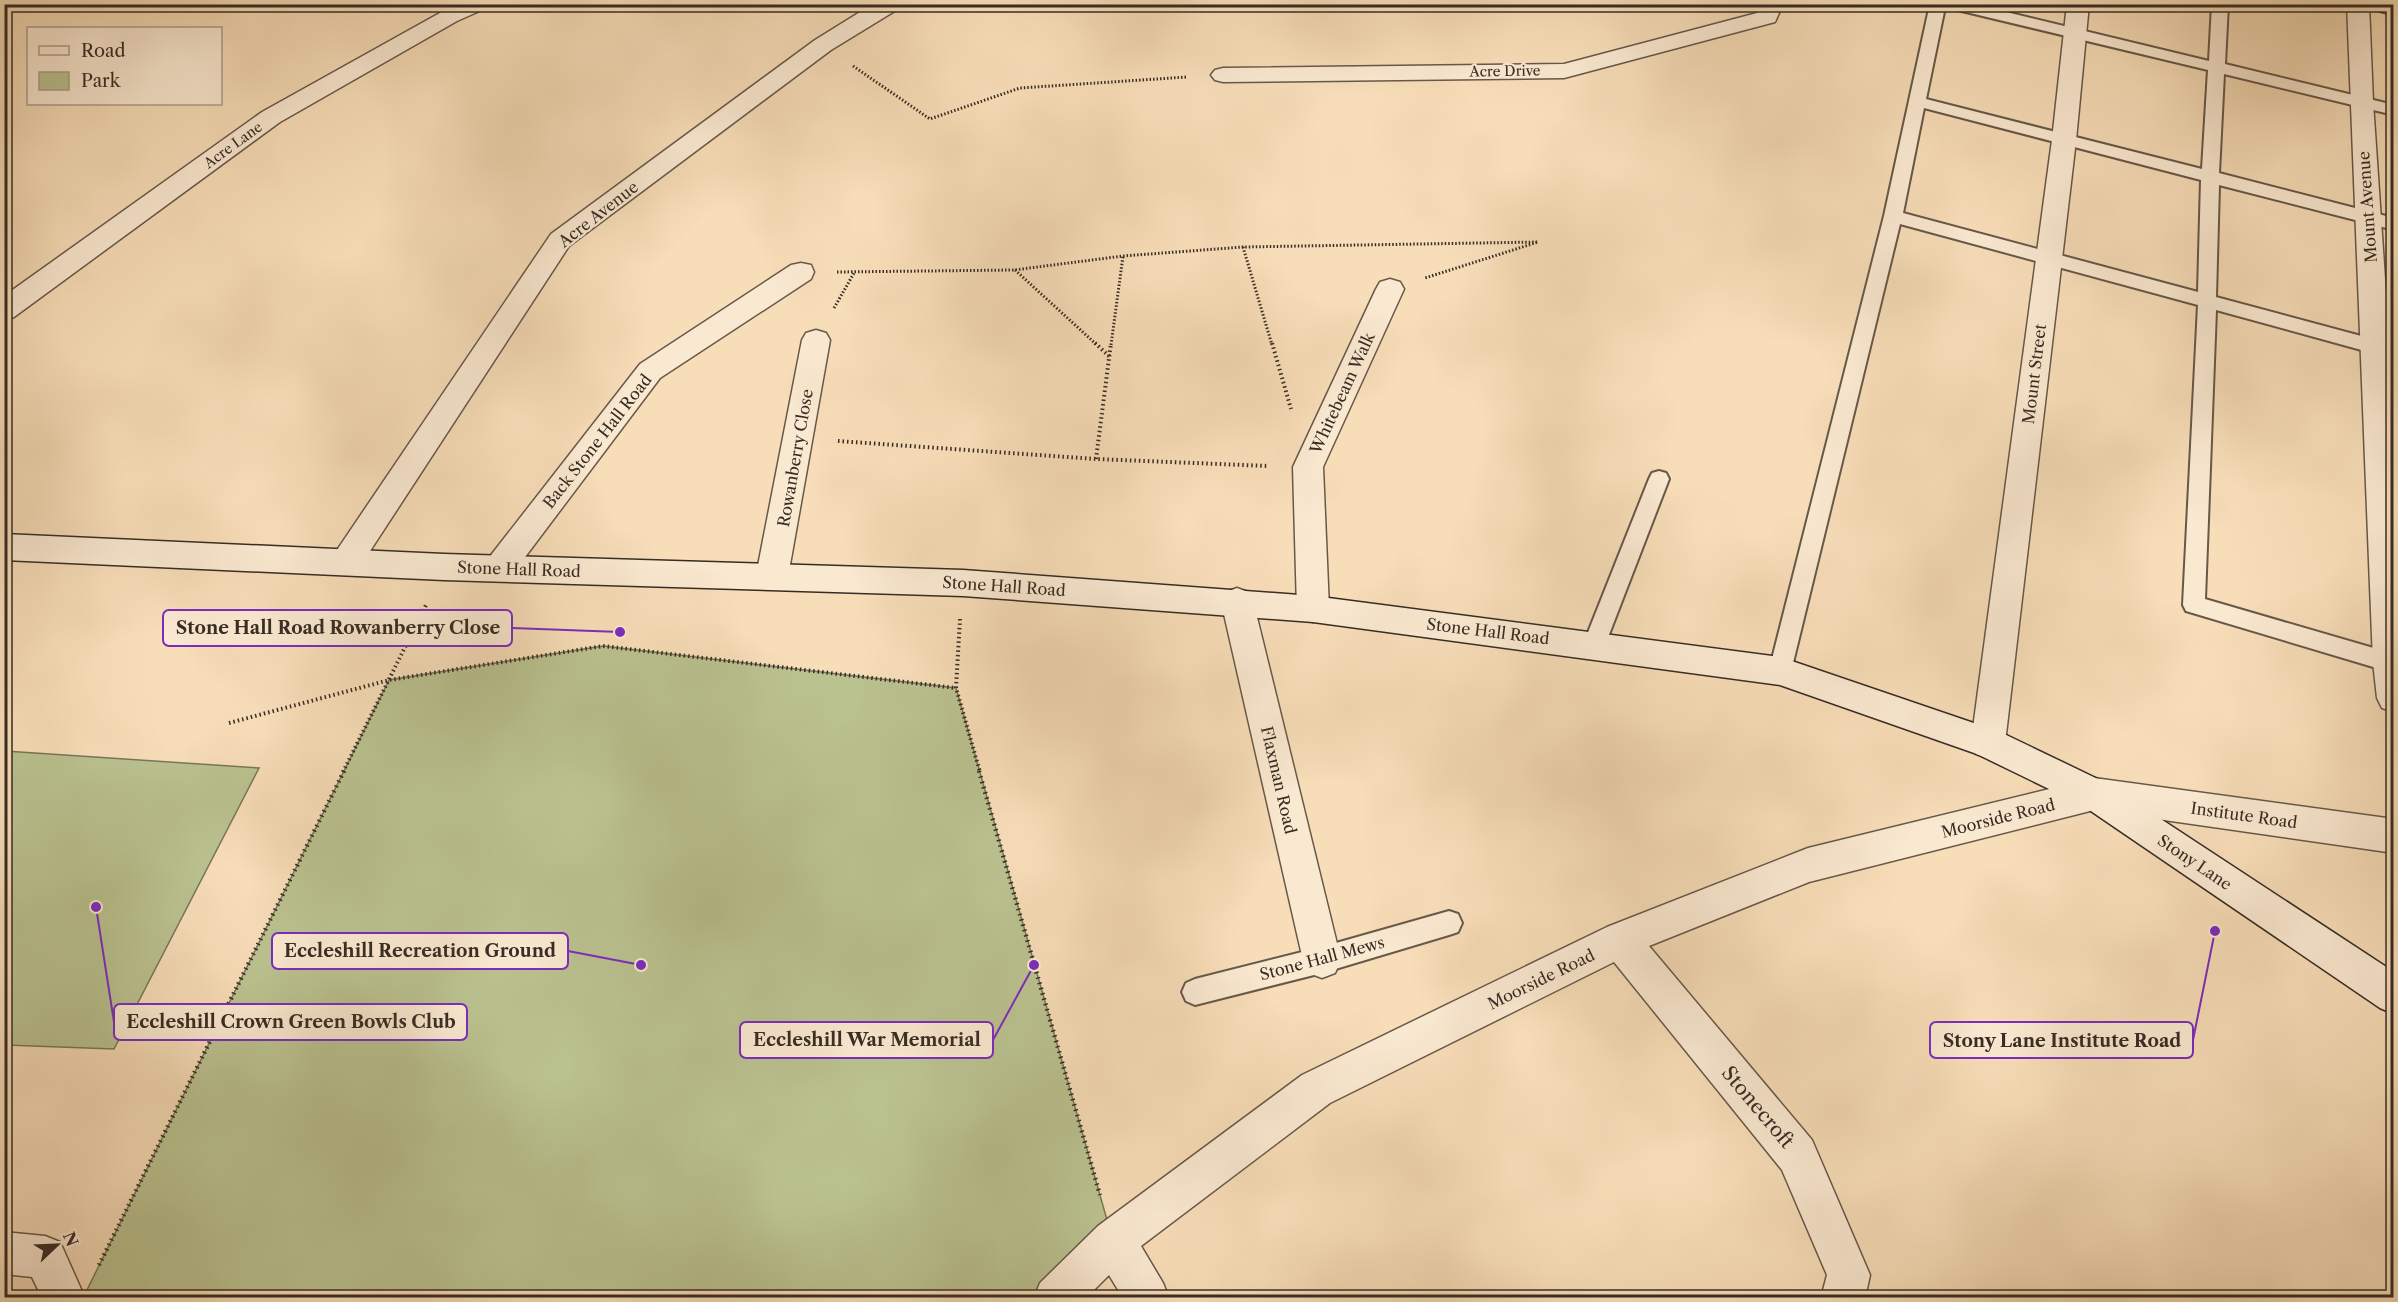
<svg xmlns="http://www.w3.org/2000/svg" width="2398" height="1302" viewBox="0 0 2398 1302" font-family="'Libre Caslon Text',serif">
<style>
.green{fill:#bac290;stroke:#78775a;stroke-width:1.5}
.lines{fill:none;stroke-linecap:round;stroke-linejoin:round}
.lane-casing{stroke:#675849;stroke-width:4}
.street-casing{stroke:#675849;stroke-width:3}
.secondary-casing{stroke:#372c24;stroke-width:3}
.path-far2{stroke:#372c24;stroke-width:3;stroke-dasharray:1.5 2;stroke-linecap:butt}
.path-far1{stroke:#372c24;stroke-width:4;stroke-dasharray:1.5 3;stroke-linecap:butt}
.path{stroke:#372c24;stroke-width:4.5;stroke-dasharray:1.5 4;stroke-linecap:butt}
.lane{fill:#fae9d1;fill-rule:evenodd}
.street{fill:#fae9d1;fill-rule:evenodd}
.secondary{fill:#fae9d1;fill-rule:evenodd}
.labels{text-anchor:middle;stroke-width:4.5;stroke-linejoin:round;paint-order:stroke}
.far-street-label{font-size:14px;fill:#372c24;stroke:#fae9d1}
.street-label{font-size:16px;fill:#372c24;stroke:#fae9d1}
.near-street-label{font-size:20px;fill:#372c24;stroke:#fae9d1}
.leader{fill:none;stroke:#7b2cbf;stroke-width:2}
.callout-dot{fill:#7b2cbf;stroke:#fae9d1;stroke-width:2}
.callout{fill:#fae9d1;stroke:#7b2cbf;stroke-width:2}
.callout-label{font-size:18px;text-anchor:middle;font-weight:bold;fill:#372c24}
</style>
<rect width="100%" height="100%" fill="#f7ddb8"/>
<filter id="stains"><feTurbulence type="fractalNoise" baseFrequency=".00333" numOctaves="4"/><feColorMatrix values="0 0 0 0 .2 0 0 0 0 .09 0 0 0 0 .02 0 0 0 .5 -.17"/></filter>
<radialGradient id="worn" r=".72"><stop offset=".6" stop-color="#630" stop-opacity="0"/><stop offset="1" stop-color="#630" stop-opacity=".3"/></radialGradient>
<g class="green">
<polygon points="603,646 956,688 1113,1241 1055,1297 83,1298 389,680"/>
<polygon points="5,751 259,768 114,1049 5,1045"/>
</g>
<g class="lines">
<defs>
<g id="lane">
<path d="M1930 4H1973L2209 61 2212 4H2228L2225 64 2394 105V115L2224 74 2219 173 2394 218V230L2219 185 2216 297 2376 340 2383 342 2386 347 2383 352 2376 354 2216 310 2205 599 2394 654V670L2390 672 2186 611 2183 605 2198 305 1900 224 1791 671 1788 678 1780 681 1772 678 1769 671 1884 216ZM1945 7 2208 70 2202 169 1926 99ZM1924 108 2201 180 2198 292 1903 213Z"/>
<polygon points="2364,4 2394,5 2394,15 2366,7"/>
<polygon points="1659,471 1666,473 1669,479 1605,645 1602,652 1594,654 1586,652 1583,645 1649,479 1652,473"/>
<polygon points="1449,911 1458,914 1462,923 1458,932 1449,935 1322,973 1195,1005 1186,1001 1182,992 1186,983 1195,979 1322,947"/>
</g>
<g id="street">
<polygon points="456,4 487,4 484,9 457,21 280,122 14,317 4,320 4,296 262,112"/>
<polygon points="873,4 901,4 898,9 831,50 569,246 357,571 346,575 335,571 330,562 335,553 551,234 815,40"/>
<polygon points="1760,4 1783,4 1775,22 1564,78 1223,82 1215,80 1211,75 1215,70 1223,68 1564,64 1757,13"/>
<polygon points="2067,4 2089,4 2076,140 2005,743 2000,754 1988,758 1976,754 1971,743 2052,140"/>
<polygon points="2347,4 2369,4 2373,102 2394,412 2394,712 2382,708 2377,698 2373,662"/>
<polygon points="801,263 811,265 814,272 811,279 660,378 510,577 499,581 488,577 483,568 488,559 640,364 791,265"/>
<polygon points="1390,279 1400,282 1404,289 1323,467 1329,609 1324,618 1313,622 1302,618 1297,609 1293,467 1376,289 1380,282"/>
<polygon points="816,330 826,333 830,340 788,576 783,585 772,589 761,585 756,576 802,340 806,333"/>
<polygon points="1237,588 1248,592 1253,601 1341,960 1335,973 1322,978 1309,973 1303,960 1221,601 1226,592"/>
<polygon points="2094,778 2394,819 2394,853 2094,810 1809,882 1649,946 1812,1140 1870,1275 1865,1298 1821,1298 1827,1275 1782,1170 1614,962 1330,1103 1141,1246 1163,1283 1169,1298 1123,1298 1109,1275 1086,1298 1034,1298 1040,1283 1098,1226 1302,1075 1607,927 1808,848"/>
<polygon points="4,1232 45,1236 60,1242 85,1298 42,1298 32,1277 4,1274"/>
</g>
<polygon id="secondary" points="4,534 444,554 963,570 1313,596 1780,657 2000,732 2106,783 2394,972 2394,1014 2380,1008 2082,805 1977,754 1780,685 1313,622 963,596 444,580 4,560"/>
</defs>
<use href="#lane" class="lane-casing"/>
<use href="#street" class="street-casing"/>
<use href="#secondary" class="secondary-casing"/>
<g class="path-far2">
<polyline points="853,66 930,119 1020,88 1187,77"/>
<polyline points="1243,247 1272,345"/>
<polyline points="1015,270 1097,345"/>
<polyline points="837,272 1014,270 1123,256 1243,247 1538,242 1425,278"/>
<polyline points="834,308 854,273"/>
<polyline points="1111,345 1123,256"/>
</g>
<g class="path-far1">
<polyline points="1095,343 1110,357"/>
<polyline points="1272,343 1291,409"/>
<polyline points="838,441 1096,459 1268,466"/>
<polyline points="1096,459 1111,343"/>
<polyline points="960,619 956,688 980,772"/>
<polyline points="229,723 389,680 603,646 956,688"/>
<polyline points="343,772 426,605"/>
</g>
<g class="path">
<polyline points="979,771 1100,1195"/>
<polyline points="99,1265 344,771"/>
</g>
<use href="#lane" class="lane"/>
<use href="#street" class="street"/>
<use href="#secondary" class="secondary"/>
</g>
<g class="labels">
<g class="far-street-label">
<text transform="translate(1505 71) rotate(-1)" y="5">Acre Drive</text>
<text transform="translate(233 145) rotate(-36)" y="5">Acre Lane</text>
</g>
<g class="street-label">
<text transform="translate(2367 207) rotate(-94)" y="6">Mount Avenue</text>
<text transform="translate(598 214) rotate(-38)" y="6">Acre Avenue</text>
<text transform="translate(2034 374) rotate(-83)" y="6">Mount Street</text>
<text transform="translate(1342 393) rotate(-65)" y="6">Whitebeam Walk</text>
<text transform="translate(597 441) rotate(-52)" y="6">Back Stone Hall Road</text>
<text transform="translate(795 458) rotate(-80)" y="6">Rowanberry Close</text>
<text transform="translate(519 569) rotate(2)" y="6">Stone Hall Road</text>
<text transform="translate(1004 586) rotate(4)" y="6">Stone Hall Road</text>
<text transform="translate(1488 631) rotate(7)" y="6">Stone Hall Road</text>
<text transform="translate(1279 780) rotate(77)" y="6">Flaxman Road</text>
<text transform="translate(2244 815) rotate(8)" y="6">Institute Road</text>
<text transform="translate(1998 818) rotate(-14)" y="6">Moorside Road</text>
<text transform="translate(2195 862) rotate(34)" y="6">Stony Lane</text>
<text transform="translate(1322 958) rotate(-15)" y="6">Stone Hall Mews</text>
<text transform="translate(1541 979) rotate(-26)" y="6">Moorside Road</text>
</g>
<g class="near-street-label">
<text transform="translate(1758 1107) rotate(50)" y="7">Stonecroft</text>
</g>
</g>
<path class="leader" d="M620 632L512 628M641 965L568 951M96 907L114 1022M1034 965L993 1040M2215 931L2193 1040"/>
<g class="callout-dot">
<circle cx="620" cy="632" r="6"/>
<circle cx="641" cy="965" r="6"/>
<circle cx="96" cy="907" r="6"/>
<circle cx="1034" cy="965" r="6"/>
<circle cx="2215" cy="931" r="6"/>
</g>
<g class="callout">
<rect x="163" y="610" width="349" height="36" rx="6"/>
<rect x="272" y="933" width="296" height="36" rx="6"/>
<rect x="114" y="1004" width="353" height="36" rx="6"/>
<rect x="740" y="1022" width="253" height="36" rx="6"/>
<rect x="1930" y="1022" width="263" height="36" rx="6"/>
</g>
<g class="callout-label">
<text x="338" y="634">Stone Hall Road Rowanberry Close</text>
<text x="420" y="957">Eccleshill Recreation Ground</text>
<text x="291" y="1028">Eccleshill Crown Green Bowls Club</text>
<text x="867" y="1046">Eccleshill War Memorial</text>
<text x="2062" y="1047">Stony Lane Institute Road</text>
</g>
<rect width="2398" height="1302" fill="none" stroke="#f7ddb8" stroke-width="24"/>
<rect x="6" y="6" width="2386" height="1290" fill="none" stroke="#372c24" stroke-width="3"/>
<rect x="12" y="12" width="2374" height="1278" fill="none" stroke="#372c24" stroke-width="1.5"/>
<rect x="27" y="27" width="195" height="78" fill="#fae9d1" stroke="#ac9d8c" stroke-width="1.5"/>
<rect x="39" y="46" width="30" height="9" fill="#fae9d1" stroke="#ac9d8c" stroke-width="1.5"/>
<text x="81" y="57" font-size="18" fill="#372c24">Road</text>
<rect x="39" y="72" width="30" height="18" fill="#bac290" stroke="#ac9d8c" stroke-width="1.5"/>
<text x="81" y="87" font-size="18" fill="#372c24">Park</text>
<g transform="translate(57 1245) rotate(67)" stroke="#fae9d1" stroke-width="4.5" paint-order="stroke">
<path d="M0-4.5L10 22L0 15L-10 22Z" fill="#372c24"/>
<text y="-9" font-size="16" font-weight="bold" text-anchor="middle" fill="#372c24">N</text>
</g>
<rect width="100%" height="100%" filter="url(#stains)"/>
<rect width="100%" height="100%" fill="url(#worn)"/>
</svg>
